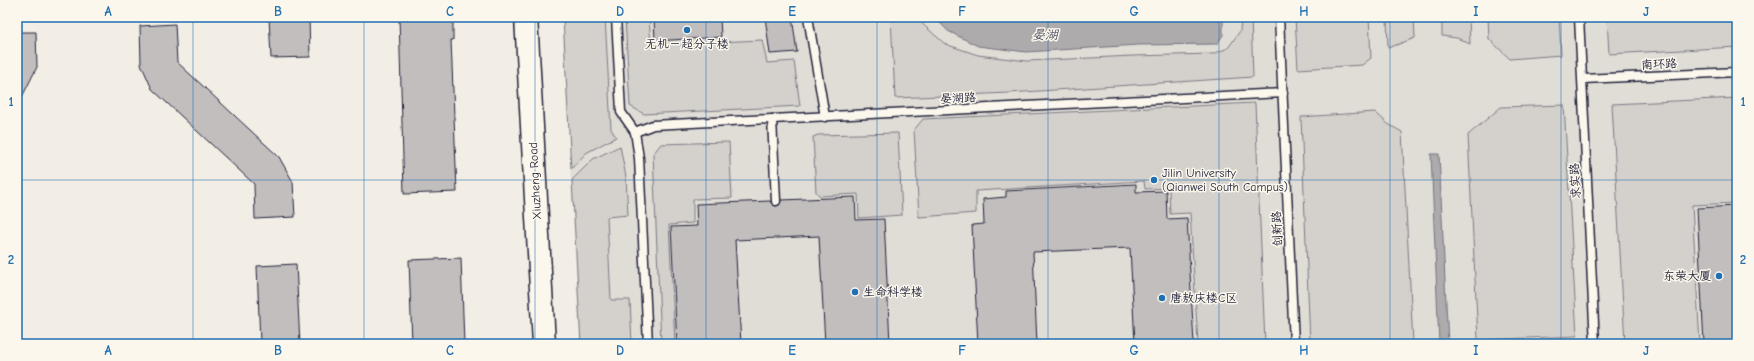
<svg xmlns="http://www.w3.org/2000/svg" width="1754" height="361" viewBox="0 0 1754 361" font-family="'Comic Neue','LXGW WenKai TC',sans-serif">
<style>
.built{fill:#e0dcd6}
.green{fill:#d4d1cc;stroke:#7b7a84}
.water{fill:#aeabad;stroke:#76747f}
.building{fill:#c2bebe;stroke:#22223b}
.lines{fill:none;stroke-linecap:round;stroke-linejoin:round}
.lane-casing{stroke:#22223b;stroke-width:11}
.secondary-casing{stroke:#22223b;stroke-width:25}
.lane{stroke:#fbf7ec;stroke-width:8}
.secondary{stroke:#fbf7ec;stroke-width:22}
.grid{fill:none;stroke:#1f6fb2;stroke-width:1;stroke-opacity:0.55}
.poi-dot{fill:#1f6fb2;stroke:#fbf7ec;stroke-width:1.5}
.labels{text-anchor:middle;stroke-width:3;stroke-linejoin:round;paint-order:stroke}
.poi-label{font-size:12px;fill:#22223b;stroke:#fbf7ec;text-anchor:start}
.street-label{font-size:12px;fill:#22223b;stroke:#fbf7ec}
.water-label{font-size:13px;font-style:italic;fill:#535263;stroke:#fbf7ec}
.neatline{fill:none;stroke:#1f6fb2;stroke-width:1.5}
.grid-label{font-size:13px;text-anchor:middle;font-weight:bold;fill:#1f6fb2}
</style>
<rect width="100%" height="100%" fill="#f2eee5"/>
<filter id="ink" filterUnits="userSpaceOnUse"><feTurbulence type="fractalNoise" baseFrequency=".025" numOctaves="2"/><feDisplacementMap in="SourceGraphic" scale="8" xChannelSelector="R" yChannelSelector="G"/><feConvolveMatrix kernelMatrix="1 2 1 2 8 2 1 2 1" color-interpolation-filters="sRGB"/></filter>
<g filter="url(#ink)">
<polygon class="built" points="562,17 1737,17 1737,344 580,344"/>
<g class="green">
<polygon points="563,17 605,17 611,129 616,137 586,153 571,169"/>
<polygon points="625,17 649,17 651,45 762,40 767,63 794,61 800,106 644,114 630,106"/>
<polygon points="891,17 917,17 918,20 945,44 978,55 1027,61 1133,56 1213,54 1228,48 1240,31 1241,17 1251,17 1253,77 1009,93 895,98"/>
<polygon points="1295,17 1369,17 1371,58 1362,65 1298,69"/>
<polygon points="1387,17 1414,17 1415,38 1388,48"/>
<polygon points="1442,17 1469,17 1470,44 1457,38 1442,36"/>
<polygon points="1488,17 1559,17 1561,55 1510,59 1489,39"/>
<polygon points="1607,17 1737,17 1737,47 1609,54"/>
<polygon points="1737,98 1735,203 1692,205 1700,344 1625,344 1612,104"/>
<polygon points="1255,103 1265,344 1198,344 1190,213 1170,214 1169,188 1145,189 1144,181 976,191 976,213 919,217 914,130 923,119"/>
<polygon points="1564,105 1577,336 1478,340 1468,135 1501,107"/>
<polygon points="1375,112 1388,124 1402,132 1413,343 1310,344 1301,117"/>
<polygon points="898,133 902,215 859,218 858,194 820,196 816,192 813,137 818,135"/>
<polygon points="729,142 732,198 693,199 693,223 669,225 675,344 661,344 653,154 661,144"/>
<polygon points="620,146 626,177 628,215 607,217 611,300 630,300 632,344 581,344 572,180 593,159"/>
</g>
<g class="water">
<polygon points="934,17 1223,17 1223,35 1217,44 1138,45 1026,52 978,46 948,31"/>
<polygon points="1431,154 1439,154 1448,344 1439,344"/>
</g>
<g class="building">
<polygon points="269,17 309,17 310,57 271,58"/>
<polygon points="399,17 453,17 453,40 451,40 457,192 404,194"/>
<polygon points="654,17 720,17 721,37 655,41"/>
<polygon points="765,17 792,17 797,52 770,54"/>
<polygon points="175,24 177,62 279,157 293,182 295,217 255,219 254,184 152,89 141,64 140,26"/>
<polygon points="17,32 36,32 37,67 17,107"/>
<polygon points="1136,184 1136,192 1166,191 1167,219 1187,218 1194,344 1135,344 1130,248 1033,252 1037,344 978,344 972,225 984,224 983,199 1006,197 1006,191"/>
<polygon points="855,197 856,220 884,219 890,344 825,344 819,236 735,240 741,344 677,344 671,227 697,226 696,204 770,201 772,204 776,206 779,205 781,200"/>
<polygon points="1737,206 1737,344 1704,344 1697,208"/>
<polygon points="461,258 464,344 412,344 409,260"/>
<polygon points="296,264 300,344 260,344 257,266"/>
</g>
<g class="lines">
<defs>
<g id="lane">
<polyline points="616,17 621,112 635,132 639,158 648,344"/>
<polyline points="808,17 825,117"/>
<polyline points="1279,17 1294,344"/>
<polyline points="1579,17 1595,344"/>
<polyline points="1583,79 1737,72"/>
<polyline points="772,119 776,201"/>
<polyline points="635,132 653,125 1283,93"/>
</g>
<polyline id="secondary" points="526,17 544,344"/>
</defs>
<use href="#lane" class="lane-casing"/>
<use href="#secondary" class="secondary-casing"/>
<use href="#lane" class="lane"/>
<use href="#secondary" class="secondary"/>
</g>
</g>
<path class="grid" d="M193 17V344M364 17V344M535 17V344M706 17V344M877 17V344M1048 17V344M1219 17V344M1390 17V344M1561 17V344M17 180H1737"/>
<g class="poi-dot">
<circle cx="687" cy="30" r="4"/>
<circle cx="1154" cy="180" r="4"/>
<circle cx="1719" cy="276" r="4"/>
<circle cx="855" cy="292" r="4"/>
<circle cx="1162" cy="298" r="4"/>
</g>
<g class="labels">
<g class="poi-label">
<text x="687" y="48" text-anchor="middle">无机－超分子楼</text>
<text x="1162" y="177">Jilin University<tspan x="1162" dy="14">(Qianwei South Campus)</tspan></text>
<text x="1711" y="280" text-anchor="end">东荣大厦</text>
<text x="863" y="296">生命科学楼</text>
<text x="1170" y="302">唐敖庆楼C区</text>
</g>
<g class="street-label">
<text transform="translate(1659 64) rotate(-3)" y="4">南环路</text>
<text transform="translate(958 98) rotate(-3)" y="4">晏湖路</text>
<text transform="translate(535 181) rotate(-93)" y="4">Xiuzheng Road</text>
<text transform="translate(1575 181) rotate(-93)" y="4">求实路</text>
<text transform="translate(1277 229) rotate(-93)" y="4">创新路</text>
</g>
<g class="water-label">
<text x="1045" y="39">晏湖</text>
</g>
</g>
<rect width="1754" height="361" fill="none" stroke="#fbf7ec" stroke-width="44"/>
<rect x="22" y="22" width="1710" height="317" class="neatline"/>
<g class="grid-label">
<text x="108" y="16">A</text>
<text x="278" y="16">B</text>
<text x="450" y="16">C</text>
<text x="620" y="16">D</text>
<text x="792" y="16">E</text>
<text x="962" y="16">F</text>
<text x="1134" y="16">G</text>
<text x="1304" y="16">H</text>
<text x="1476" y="16">I</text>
<text x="1646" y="16">J</text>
<text x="11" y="106">1</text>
<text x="1743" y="106">1</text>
<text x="11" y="264">2</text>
<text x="1743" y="264">2</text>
<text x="108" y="355">A</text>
<text x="278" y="355">B</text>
<text x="450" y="355">C</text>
<text x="620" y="355">D</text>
<text x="792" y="355">E</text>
<text x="962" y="355">F</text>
<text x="1134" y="355">G</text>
<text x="1304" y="355">H</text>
<text x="1476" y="355">I</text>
<text x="1646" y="355">J</text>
</g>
</svg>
